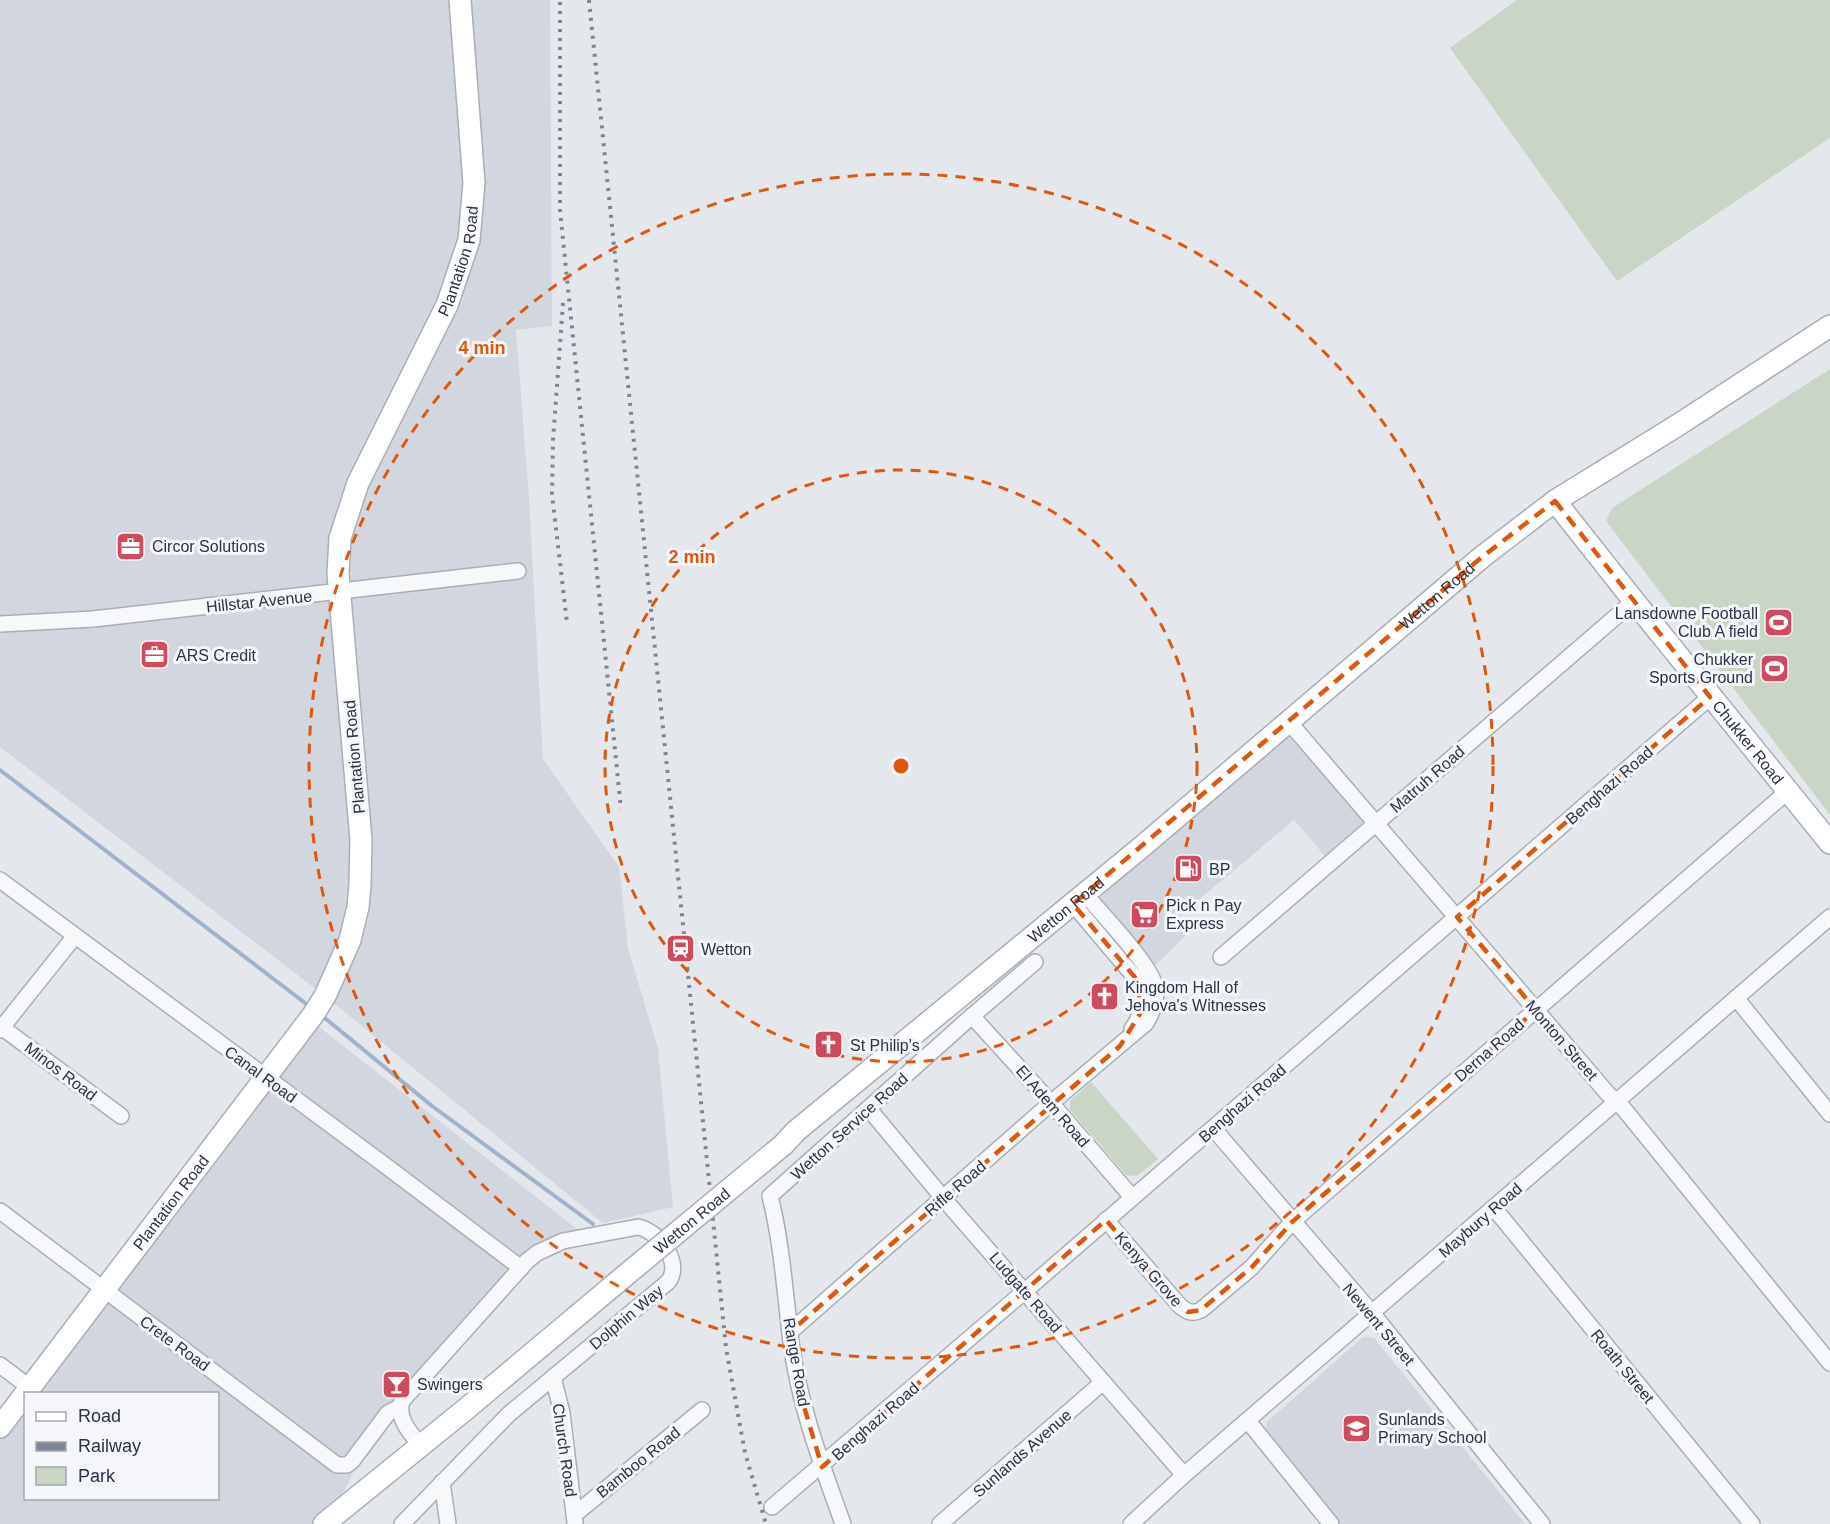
<svg xmlns="http://www.w3.org/2000/svg" width="1830" height="1524" viewBox="0 0 1830 1524" font-family="Helvetica,sans-serif">
<style>
.built{fill:#d2d6de;fill-rule:evenodd}
.green{fill:#c9d6c5}
.lines{fill:none;stroke-linecap:round;stroke-linejoin:round}
.stream{stroke:#9fb4cc;stroke-width:4}
.street-casing{stroke:#a9aeb7;stroke-width:18}
.secondary-casing{stroke:#a9aeb7;stroke-width:24}
.street{stroke:#f7f8fa;stroke-width:15}
.secondary{stroke:#fff;stroke-width:21}
.rail{stroke:#7d8696;stroke-width:4;stroke-dasharray:3 6;stroke-linecap:butt}
.secondary-bridge-casing{stroke:#a9aeb7;stroke-width:24;stroke-linecap:butt}
.secondary-bridge{stroke:#fff;stroke-width:21}
.marked{fill:none;stroke:#df570f;stroke-width:4.5;stroke-dasharray:12 8;stroke-linejoin:round}
.ring{fill:none;stroke:#df570f;stroke-width:3;stroke-dasharray:10 8}
.labels{text-anchor:middle;stroke-width:6;stroke-linejoin:round;paint-order:stroke}
.street-label{font-size:16px;fill:#2b3445;stroke:#f4f6f9}
.poi-label{font-size:16px;fill:#2b3445;stroke:#f4f6f9;text-anchor:start}
.centre{fill:#df570f;stroke:#f4f6f9;stroke-width:3}
.ring-label{font-size:18px;text-anchor:middle;font-weight:bold;fill:#df570f;stroke:#f4f6f9;stroke-width:6;stroke-linejoin:round;paint-order:stroke}
</style>
<rect width="100%" height="100%" fill="#e4e7ec"/>
<g class="built">
<polygon points="0,0 550,0 552,326 516,330 529,499 543,759 619,867 628,948 658,1049 673,1207 603,1223 325,996 0,747"/>
<polygon points="1289,722 1376,823 1330,862 1294,820 1176,919 1188,934 1148,972 1085,894"/>
<path d="M309 1019 587 1237 551 1245 423 1372 361 1457 330 1519 324 1524H0V1427ZM26 1394H218V1498H26Z"/>
<polygon points="1363,1337 1374,1338 1525,1524 1339,1524 1266,1433 1267,1422"/>
</g>
<g class="green">
<polygon points="1517,0 1830,0 1830,138 1617,281 1450,48"/>
<polygon points="1830,369 1830,815 1606,521 1612,508"/>
<polygon points="1091,1082 1158,1159 1137,1176 1126,1175 1070,1110 1070,1101"/>
</g>
<g class="lines">
<g class="stream">
<polyline points="0,770 309,1006"/>
<polyline points="320,1014 432,1106 593,1224"/>
</g>
<defs>
<g id="street">
<polyline points="0,624 93,619 518,571"/>
<polyline points="1289,722 1608,1094 1624,1109 1830,1363"/>
<polyline points="0,880 382,1163 521,1268"/>
<path d="M1073 904 1138 981C1144 997 1143 1015 1132 1029"/>
<polyline points="1221,957 1634,601"/>
<polyline points="1736,998 1830,1114"/>
<polyline points="972,1016 1051,1103 1132,1197"/>
<polyline points="0,1026 121,1116"/>
<polyline points="0,1030 75,936"/>
<polyline points="869,1109 943,1198 1184,1475"/>
<polyline points="1213,1128 1372,1313 1542,1524"/>
<polyline points="1494,1208 1752,1524"/>
<polyline points="0,1211 337,1465 347,1465 352,1461 388,1413 400,1407"/>
<path d="M1106 1220 1179 1305C1186 1311 1192 1315 1201 1310L1252 1267 1292 1222 1788 791"/>
<path d="M791 1331 1051 1103 1146 1023C1153 1011 1159 998 1154 983 1147 961 1102 914 1085 894"/>
<polyline points="0,1365 29,1387"/>
<polyline points="553,1377 562,1413 575,1522"/>
<polyline points="1248,1421 1331,1524"/>
<polyline points="442,1482 448,1524"/>
<polyline points="772,1507 1025,1291 1710,697"/>
<polyline points="574,1515 702,1410"/>
<path d="M402 1524 509 1414 668 1282C683 1263 659 1231 638 1227L563 1241 537 1253 527 1261 402 1401C396 1418 411 1434 421 1446"/>
<path d="M843 1524C822 1465 799 1405 791 1342 785 1294 782 1244 770 1196L972 1016 1035 962"/>
<polyline points="940,1524 1103,1382"/>
<polyline points="1131,1524 1184,1475 1830,917"/>
</g>
<g id="secondary">
<path id="s1" d="M1555 501 1634 601 1830 843"/>
<path id="s2" d="M783 1145 796 1131 1138 850 1482 557 1555 501 1678 425 1830 326"/>
<path id="s3" d="M0 1427 313 1015 325 996 350 940 358 907 360 885 361 840 338 574 340 538 358 483 447 305 469 240 474 183 460 0"/>
<polyline points="324,1524 466,1409 633,1269"/>
</g>
</defs>
<use href="#street" class="street-casing"/>
<use href="#secondary" class="secondary-casing"/>
<use href="#street" class="street"/>
<use href="#secondary" class="secondary"/>
<g class="rail">
<polyline points="589,0 726,1348 745,1453 766,1524"/>
<polyline points="560,2 560,210 621,809"/>
<polyline points="563,303 553,441 552,494 567,623"/>
</g>
<defs>
<g id="secondary-bridge">
<path id="s4" d="M633 1269 783 1145"/>
</g>
</defs>
<use href="#secondary-bridge" class="secondary-bridge-casing"/>
<use href="#secondary-bridge" class="secondary-bridge"/>
</g>
<path class="marked" d="M1555 501 1710 697 1457 917 1536 1010 1292 1222 1252 1267 1201 1310 1188 1312 1179 1305 1106 1220 822 1467 803 1403 791 1331 1120 1046 1141 1012 1138 981 1073 904 1482 557Z"/>
<g class="ring">
<circle cx="901" cy="766" r="296"/>
<circle cx="901" cy="766" r="592"/>
</g>
<defs>
<symbol id="office-square" viewBox="-11 -11 22 22"><rect x="-9" y="-9" width="18" height="18" rx="4" fill="#d04a5d" stroke="#f4f6f9"/><path d="M-6-3h4V-5.5h4V-3h4V5H-6ZM-1-4.5V-3h2v-1.5ZM-6 0V1H6V0Z" fill="#fff"/></symbol>
<symbol id="stadium-square" viewBox="-11 -11 22 22"><rect x="-9" y="-9" width="18" height="18" rx="4" fill="#d04a5d" stroke="#f4f6f9"/><path d="M0-5a6.5 5 0 1 0 0 10a6.5 5 0 1 0 0-10ZM-3.5-1.8h7v3.6h-7Z" fill="#fff"/></symbol>
<symbol id="fuel-square" viewBox="-11 -11 22 22"><rect x="-9" y="-9" width="18" height="18" rx="4" fill="#d04a5d" stroke="#f4f6f9"/><path d="M-5.5-6h7V0h2V4h1.3V-2.5L3-4.5l.8-.8L6-3V5H2.5V1h-1V6h-7ZM-4.2-4.7v3.2H.2V-4.7Z" fill="#fff"/></symbol>
<symbol id="supermarket-square" viewBox="-11 -11 22 22"><rect x="-9" y="-9" width="18" height="18" rx="4" fill="#d04a5d" stroke="#f4f6f9"/><path d="M-6-5.5h2.5l.6 2H6L4.5 2H-2.5L-4.4-4H-6ZM-1.5 3.2a1.3 1.3 0 1 0 .1 0ZM3 3.2a1.3 1.3 0 1 0 .1 0Z" fill="#fff"/></symbol>
<symbol id="station-square" viewBox="-11 -11 22 22"><rect x="-9" y="-9" width="18" height="18" rx="4" fill="#d04a5d" stroke="#f4f6f9"/><path d="M-3-6H3Q5-6 5-4V2Q5 4 3 4L4.5 6H3L1.5 4h-3L-3 6H-4.5L-3 4Q-5 4-5 2V-4Q-5-6-3-6ZM-3.5-4v3h7v-3ZM-3.5 1v1.5H-2V1ZM2 1v1.5H3.5V1Z" fill="#fff"/></symbol>
<symbol id="church-square" viewBox="-11 -11 22 22"><rect x="-9" y="-9" width="18" height="18" rx="4" fill="#d04a5d" stroke="#f4f6f9"/><path d="M-1.2-6h2.4v3.5h3.3v2.4h-3.3V6h-2.4V-.1h-3.3v-2.4h3.3Z" fill="#fff"/></symbol>
<symbol id="bar-square" viewBox="-11 -11 22 22"><rect x="-9" y="-9" width="18" height="18" rx="4" fill="#d04a5d" stroke="#f4f6f9"/><path d="M-6-5H6L.8 .8V4.5H3.5V6h-7V4.5H-.8V.8Z" fill="#fff"/></symbol>
<symbol id="school-square" viewBox="-11 -11 22 22"><rect x="-9" y="-9" width="18" height="18" rx="4" fill="#d04a5d" stroke="#f4f6f9"/><path d="M0-5L7-2L0 1L-7-2ZM-4 1L0 2.5L4 1V4Q0 6-4 4Z" fill="#fff"/></symbol>
</defs>
<g fill-rule="evenodd">
<use href="#office-square" x="114" y="530" width="33" height="33"/>
<use href="#stadium-square" x="1762" y="606" width="33" height="33"/>
<use href="#office-square" x="138" y="638" width="33" height="33"/>
<use href="#stadium-square" x="1758" y="652" width="33" height="33"/>
<use href="#fuel-square" x="1172" y="852" width="33" height="33"/>
<use href="#supermarket-square" x="1128" y="898" width="33" height="33"/>
<use href="#station-square" x="664" y="932" width="33" height="33"/>
<use href="#church-square" x="1088" y="980" width="33" height="33"/>
<use href="#church-square" x="812" y="1028" width="33" height="33"/>
<use href="#bar-square" x="380" y="1368" width="33" height="33"/>
<use href="#school-square" x="1340" y="1412" width="33" height="33"/>
</g>
<g class="labels">
<g class="street-label">
<text dy="6" stroke="none"><textPath href="#s3" startOffset="1308">Plantation Road</textPath></text>
<text dy="6" stroke="none"><textPath href="#s2" startOffset="854">Wetton Road</textPath></text>
<text transform="translate(259 601) rotate(-6)" y="6">Hillstar Avenue</text>
<text dy="6" stroke="none"><textPath href="#s1" startOffset="309">Chukker Road</textPath></text>
<text transform="translate(354 757) rotate(-95)" y="6">Plantation Road</text>
<text transform="translate(1427 779) rotate(-41)" y="6">Matruh Road</text>
<text transform="translate(1609 785) rotate(-41)" y="6">Benghazi Road</text>
<text dy="6" stroke="none"><textPath href="#s2" startOffset="368">Wetton Road</textPath></text>
<text transform="translate(1562 1040) rotate(49)" y="6">Monton Street</text>
<text transform="translate(1489 1050) rotate(-41)" y="6">Derna Road</text>
<text transform="translate(61 1071) rotate(37)" y="6">Minos Road</text>
<text transform="translate(261 1074) rotate(36)" y="6">Canal Road</text>
<text transform="translate(1242 1103) rotate(-41)" y="6">Benghazi Road</text>
<text transform="translate(1053 1106) rotate(49)" y="6">El Adem Road</text>
<text transform="translate(849 1126) rotate(-42)" y="6">Wetton Service Road</text>
<text transform="translate(955 1188) rotate(-41)" y="6">Rifle Road</text>
<text dy="6" stroke="none"><textPath href="#s3" startOffset="282">Plantation Road</textPath></text>
<text dy="6" stroke="none"><textPath href="#s4" startOffset="76">Wetton Road</textPath></text>
<text transform="translate(1480 1220) rotate(-41)" y="6">Maybury Road</text>
<text transform="translate(1149 1269) rotate(49)" y="6">Kenya Grove</text>
<text transform="translate(1026 1292) rotate(49)" y="6">Ludgate Road</text>
<text transform="translate(626 1317) rotate(-40)" y="6">Dolphin Way</text>
<text transform="translate(1379 1324) rotate(50)" y="6">Newent Street</text>
<text transform="translate(175 1343) rotate(36)" y="6">Crete Road</text>
<text transform="translate(797 1362) rotate(80)" y="6">Range Road</text>
<text transform="translate(1623 1366) rotate(51)" y="6">Roath Street</text>
<text transform="translate(875 1421) rotate(-41)" y="6">Benghazi Road</text>
<text transform="translate(565 1450) rotate(82)" y="6">Church Road</text>
<text transform="translate(1022 1453) rotate(-41)" y="6">Sunlands Avenue</text>
<text transform="translate(638 1462) rotate(-39)" y="6">Bamboo Road</text>
</g>
<g class="poi-label">
<text x="152" y="552">Circor Solutions</text>
<text x="1758" y="619" text-anchor="end">Lansdowne Football<tspan x="1758" dy="18">Club A field</tspan></text>
<text x="176" y="661">ARS Credit</text>
<text x="1753" y="665" text-anchor="end">Chukker<tspan x="1753" dy="18">Sports Ground</tspan></text>
<text x="1209" y="875">BP</text>
<text x="1166" y="911">Pick n Pay<tspan x="1166" dy="18">Express</tspan></text>
<text x="701" y="955">Wetton</text>
<text x="1125" y="993">Kingdom Hall of<tspan x="1125" dy="18">Jehova's Witnesses</tspan></text>
<text x="850" y="1051">St Philip's</text>
<text x="417" y="1390">Swingers</text>
<text x="1378" y="1425">Sunlands<tspan x="1378" dy="18">Primary School</tspan></text>
</g>
</g>
<circle cx="901" cy="766" r="9" class="centre"/>
<g class="ring-label">
<text x="482" y="354">4 min</text>
<text x="692" y="563">2 min</text>
</g>
<rect x="24" y="1392" width="195" height="108" fill="#f4f6f9" stroke="#a4a8b1" stroke-width="1.5"/>
<rect x="36" y="1412" width="30" height="9" fill="#ffffff" stroke="#a4a8b1" stroke-width="1.5"/>
<text x="78" y="1422" font-size="18" fill="#2b3445">Road</text>
<rect x="36" y="1442" width="30" height="9" fill="#7d8696" stroke="#a4a8b1" stroke-width="1.5"/>
<text x="78" y="1452" font-size="18" fill="#2b3445">Railway</text>
<rect x="36" y="1467" width="30" height="18" fill="#c9d6c5" stroke="#a4a8b1" stroke-width="1.5"/>
<text x="78" y="1482" font-size="18" fill="#2b3445">Park</text>
</svg>
